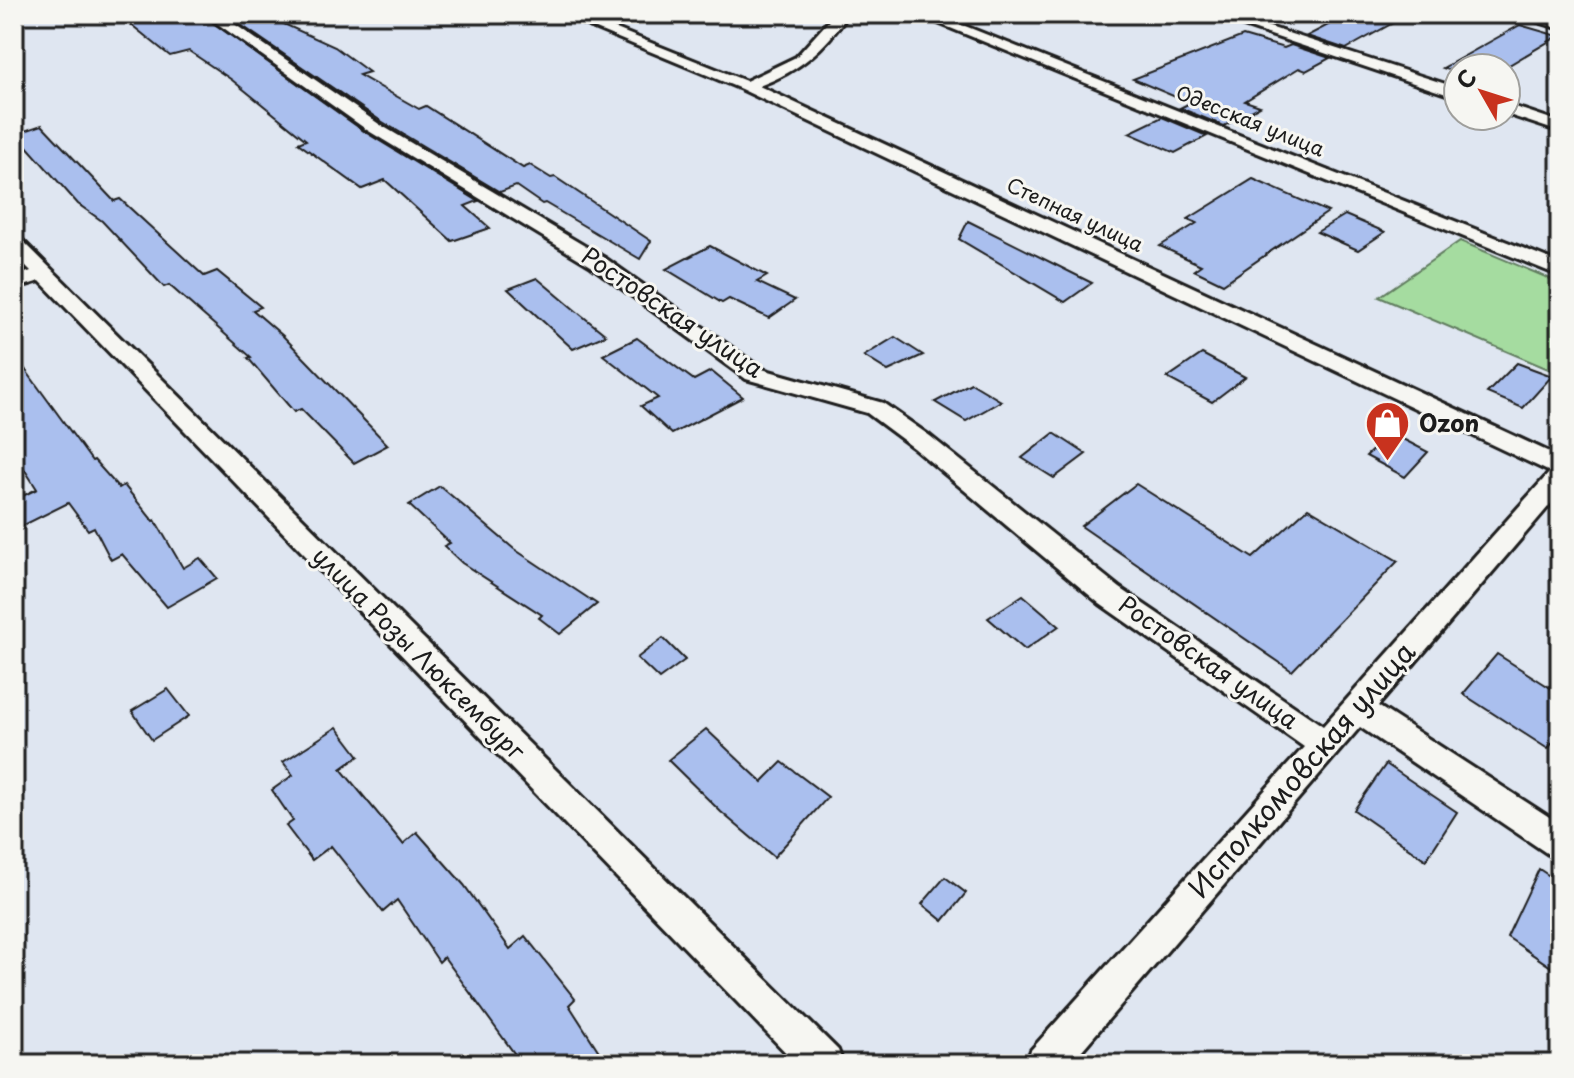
<svg xmlns="http://www.w3.org/2000/svg" width="1574" height="1078" viewBox="0 0 1574 1078" font-family="'Playpen Sans',sans-serif">
<style>
.green{fill:#a5dca0;stroke:#607c5e;stroke-width:2}
.building{fill:#aabfee;stroke:#1c1c1c;stroke-width:2}
.lines{fill:none;stroke-linecap:round;stroke-linejoin:round}
.minor-casing{stroke:#1c1c1c;stroke-width:6}
.minor{fill:#f6f6f2;fill-rule:evenodd}
.labels{text-anchor:middle;stroke-width:6;stroke-linejoin:round;paint-order:stroke}
.far-street-label{font-size:20px;fill:#1c1c1c;stroke:#f6f6f2}
.street-label{font-size:24px;fill:#1c1c1c;stroke:#f6f6f2}
.poi-label{font-size:24px;font-weight:bold;fill:#1c1c1c;stroke:#f6f6f2;text-anchor:start}
.near-street-label{font-size:28px;fill:#1c1c1c;stroke:#f6f6f2}
</style>
<rect width="100%" height="100%" fill="#dfe6f1"/>
<filter id="ink" filterUnits="userSpaceOnUse"><feTurbulence type="fractalNoise" baseFrequency=".0125" numOctaves="2"/><feDisplacementMap in="SourceGraphic" scale="16" xChannelSelector="R" yChannelSelector="G"/><feConvolveMatrix kernelMatrix="1 2 1 2 8 2 1 2 1" color-interpolation-filters="sRGB"/></filter>
<g filter="url(#ink)">
<polygon class="green" points="1460,241 1560,283 1560,374 1379,297"/>
<g class="building">
<polygon points="118,14 201,14 365,132 478,201 465,206 490,228 452,241 385,180 362,189 298,143 306,140 232,80 189,51 170,56"/>
<polygon points="225,14 262,14 335,47 369,72 359,75 419,109 426,106 523,168 530,165 551,178 555,177 651,241 640,259 545,203 542,204 516,186 500,192 381,121"/>
<polygon points="1349,14 1409,14 1346,49 1307,36"/>
<polygon points="1520,25 1558,36 1504,68 1458,68 1458,73 1443,68"/>
<polygon points="1243,36 1284,48 1291,45 1330,58 1306,71 1299,68 1245,101 1260,106 1224,126 1180,108 1190,103 1133,79"/>
<polygon points="1162,117 1207,136 1175,153 1129,133"/>
<polygon points="42,125 114,201 120,199 204,276 217,271 261,307 253,310 283,336 388,445 354,463 301,409 294,412 248,358 251,357 169,285 164,287 102,221 78,204 16,134"/>
<polygon points="1253,179 1328,212 1223,284 1194,270 1201,265 1160,246 1197,223 1188,219"/>
<polygon points="1345,215 1385,232 1358,250 1317,232"/>
<polygon points="968,221 1092,283 1065,302 959,239"/>
<polygon points="710,246 767,276 757,282 795,300 769,318 729,299 722,303 666,269"/>
<polygon points="537,278 575,310 606,335 573,349 508,289"/>
<polygon points="895,337 923,355 888,371 864,356"/>
<polygon points="637,338 694,380 711,371 743,397 672,434 641,406 658,398 603,355"/>
<polygon points="14,354 92,461 94,460 119,488 124,485 153,521 155,520 183,568 200,558 217,578 167,607 122,554 111,560 94,527 88,530 68,503 14,530 14,500 37,489 14,453"/>
<polygon points="1202,354 1245,377 1212,402 1167,378"/>
<polygon points="1517,363 1552,376 1523,408 1487,393"/>
<polygon points="971,383 1001,401 966,421 935,402"/>
<polygon points="1054,433 1086,454 1054,478 1022,458"/>
<polygon points="1391,433 1428,452 1405,477 1366,456"/>
<polygon points="1136,484 1253,558 1308,508 1398,561 1292,671 1081,526"/>
<polygon points="440,486 514,549 597,604 560,634 539,618 542,615 462,563 444,546 450,543 409,505"/>
<polygon points="1023,595 1059,626 1025,650 988,618"/>
<polygon points="663,638 685,660 659,679 637,658"/>
<polygon points="1497,654 1560,694 1560,732 1548,749 1463,694"/>
<polygon points="168,689 189,716 152,740 132,711"/>
<polygon points="337,727 359,756 341,769 403,844 417,832 464,885 510,949 525,936 575,999 569,1005 607,1064 522,1064 444,957 439,962 397,900 383,912 331,846 312,860 286,826 293,821 272,790 293,775 283,762"/>
<polygon points="706,729 762,782 782,762 828,797 774,857 721,812 668,760"/>
<polygon points="1386,764 1457,812 1426,860 1354,810"/>
<polygon points="1539,869 1560,883 1560,973 1507,937"/>
<polygon points="945,877 966,893 943,921 922,904"/>
</g>
<g class="lines">
<defs>
<g id="minor">
<path d="M204 14H220L379 124 605 258 762 369 883 403 930 436 1120 588 1323 726 1550 472 741 89 560 14H579L746 81 796 57 835 14H849C824 49 800 71 759 86L1560 457V493L1378 706 1560 824V859L1548 854 1360 727 1070 1064H1026L1031 1050 1304 747 1100 604 914 448 867 413 746 379 591 266 367 130Z"/>
<polygon points="916,14 935,14 1560,263 1560,276"/>
<polygon points="1208,14 1229,14 1458,88 1458,98"/>
<polygon points="1514,14 1536,14 1560,21 1560,29"/>
<polygon points="1506,104 1560,122 1560,132 1506,114"/>
<polygon points="14,237 21,239 838,1050 843,1064 797,1064 40,281 14,289 14,277 31,271 14,254"/>
</g>
</defs>
<use href="#minor" class="minor-casing"/>
<use href="#minor" class="minor"/>
</g>
</g>
<defs>
<symbol id="shop-pin" viewBox="-11 -11 22 30"><path d="M0 17L-7.5 6A9.5 9.5 0 1 1 7.5 6Z" fill="#c8321e" stroke="#f6f6f2"/><path d="M-5-2.5h2.3a2.7 3.5 0 0 1 5.4 0H5L5.5 6h-11ZM-1.5-2.5h3a1.5 2.3 0 0 0-3 0Z" fill="#fff"/></symbol>
</defs>
<g fill-rule="evenodd">
<use href="#shop-pin" x="1362" y="398" width="51" height="69"/>
</g>
<g class="labels">
<g class="far-street-label">
<text transform="translate(1250 121) rotate(22)" y="7">Одесская улица</text>
<text transform="translate(1075 215) rotate(25)" y="7">Степная улица</text>
</g>
<g class="street-label">
<text transform="translate(672 313) rotate(34)" y="8">Ростовская улица</text>
<text transform="translate(418 654) rotate(45)" y="8">улица Розы Люксембург</text>
<text transform="translate(1208 663) rotate(35)" y="8">Ростовская улица</text>
</g>
<g class="poi-label">
<text x="1419" y="432">Ozon</text>
</g>
<g class="near-street-label">
<text transform="translate(1302 770) rotate(-49)" y="10">Исполкомовская улица</text>
</g>
</g>
<rect width="1574" height="1078" fill="none" stroke="#f6f6f2" stroke-width="48"/>
<rect x="24" y="24" width="1526" height="1030" fill="none" stroke="#1c1c1c" stroke-width="3" filter="url(#ink)"/>
<g transform="translate(1482 92) rotate(309)"><circle r="38" fill="#f6f6f2" stroke="#9f9f9c" stroke-width="2"/>
<path d="M0-6L14 30L0 20L-14 30Z" fill="#c8321e"/>
<text y="-12" font-size="22" font-weight="bold" text-anchor="middle" fill="#1c1c1c">С</text>
</g>
</svg>
